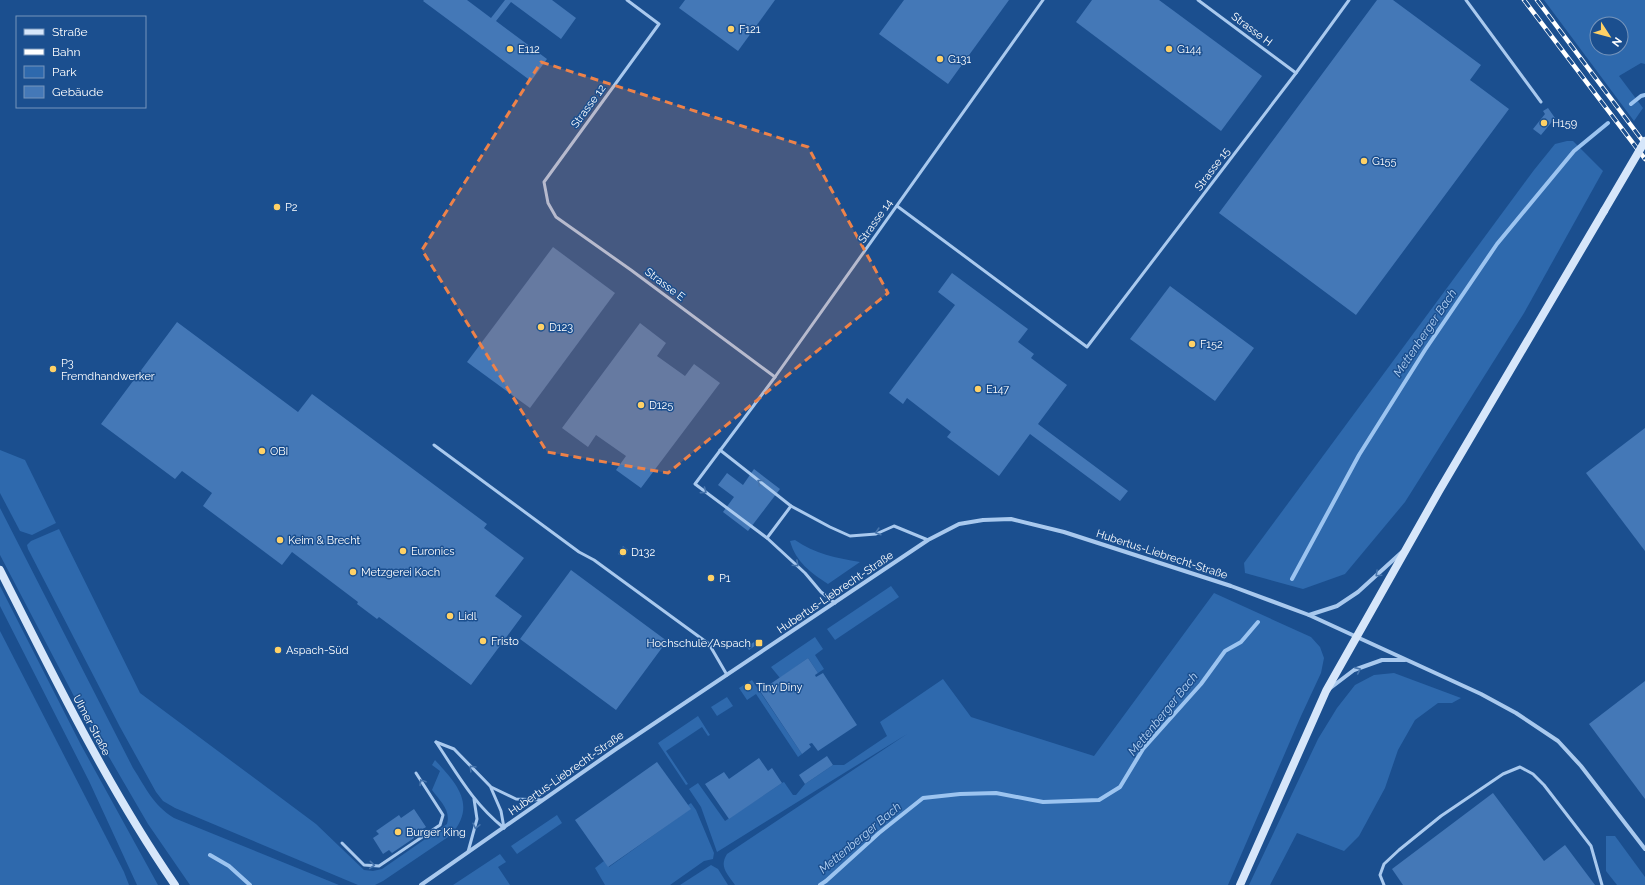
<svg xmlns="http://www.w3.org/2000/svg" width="1645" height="885" viewBox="0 0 1645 885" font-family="Raleway,sans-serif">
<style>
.green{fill:#2e69ad;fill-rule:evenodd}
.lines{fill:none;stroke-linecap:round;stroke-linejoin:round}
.stream{stroke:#9cc4f0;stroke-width:4}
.building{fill:#4478b7}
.service{stroke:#a9c9ee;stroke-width:3}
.minor{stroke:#a9c9ee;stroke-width:4}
.secondary{stroke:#d6e6fa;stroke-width:8}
.rail-casing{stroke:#fff;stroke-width:4.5}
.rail{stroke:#1b4f8f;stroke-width:3;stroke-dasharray:9;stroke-linecap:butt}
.secondary-bridge{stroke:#d6e6fa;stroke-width:8}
.oneway{stroke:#4674ac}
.marked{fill:#ee8249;fill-opacity:0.2;stroke:#ee8249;stroke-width:3;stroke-dasharray:8 5;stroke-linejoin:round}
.poi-dot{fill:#ffd166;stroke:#1b4f8f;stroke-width:1.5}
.labels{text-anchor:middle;stroke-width:3;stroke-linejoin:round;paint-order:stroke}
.poi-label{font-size:11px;fill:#fff;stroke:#1b4f8f;text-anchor:start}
.street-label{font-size:11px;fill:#fff;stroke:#1b4f8f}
.water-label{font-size:12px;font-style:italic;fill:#b5d3f5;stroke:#1b4f8f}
</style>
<rect width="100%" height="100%" fill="#1b4f8f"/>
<g class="green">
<path d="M1544 0H1645V64L1641 63 1619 76 1643 108 1634 121ZM1597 24H1621V48H1597Z"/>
<polygon points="1567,141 1573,141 1603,171 1524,313 1405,502 1345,574 1303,589 1245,573 1244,563 1534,170 1555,144"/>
<polygon points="0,450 25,460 56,523 32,535 20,531 0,493"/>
<path d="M0 508 133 768C146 788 153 805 174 818L339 885H190L148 824 77 702 0 555Z"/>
<path d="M59 529 140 693 316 824 364 870 373 871 382 869 447 824C451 810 440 801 432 790L440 771 432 765 435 760C457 784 477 805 451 835L383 881 375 885H358L175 808 163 801 156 792 120 727 28 549 27 545 31 541Z"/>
<path d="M795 540C815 554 836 558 860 562L828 584C810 572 796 562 790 541Z"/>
<polygon points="0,586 81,745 158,885 137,885 89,781 0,606"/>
<polygon points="891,586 899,597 835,640 827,629"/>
<path d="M1214 593 1311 637 1320 647 1324 658 1321 673 1301 716 1228 885H735C727 873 719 867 727 854L907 734 717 852 701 807 689 789 698 783 725 821 782 783 784 782 793 795H796L805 784 833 765H844L887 736 880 722 943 679 971 717 1094 756Z"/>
<polygon points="0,631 124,872 129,885 0,885"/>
<polygon points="815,637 823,649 815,655 824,669 818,673 808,658 780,678 771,667"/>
<polygon points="1394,673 1461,698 1452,703 1438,703 1415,720 1398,750 1385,788 1359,836 1344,851 1297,833 1270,885 1249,885 1318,739 1337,708 1355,685 1374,675"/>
<polygon points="752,680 802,754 798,757 756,694 747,700 739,688"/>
<polygon points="727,697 733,706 717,716 711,707"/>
<polygon points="698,716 710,735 708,736 702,727 666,751 688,784 686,785 658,743"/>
<polygon points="691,803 696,810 714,853 713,859 704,861 670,885 605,885 595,868 604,861 609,867 690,809 688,805"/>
<polygon points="557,815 562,823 517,854 511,846"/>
<polygon points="1606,836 1615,836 1645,877 1645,885 1617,885 1606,871"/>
<polygon points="500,854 506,862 498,867 510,885 453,885"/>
<polygon points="711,865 718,869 728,885 680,885"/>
</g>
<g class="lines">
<g class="stream">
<polyline points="1631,104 1641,96 1645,95"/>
<polyline points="1292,579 1359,455 1425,350 1497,244 1574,151 1608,123"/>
<polyline points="210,855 229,866 250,885"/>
<polyline points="820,885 826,881 879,833 923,798 960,794 996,793 1043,802 1099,800 1120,787 1143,749 1201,684 1225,651 1241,642 1258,622"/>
</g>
</g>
<g class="building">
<polygon points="424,0 467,0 491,18 505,0 552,0 576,18 561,39 511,2 496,21 547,59 531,81 423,1"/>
<polygon points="685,0 775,0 738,51 679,8"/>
<polygon points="904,0 1009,0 948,84 879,34"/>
<polygon points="1092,0 1159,0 1262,76 1221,131 1076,22"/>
<polygon points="1377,0 1393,0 1481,65 1470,80 1509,109 1356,315 1219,213"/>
<polygon points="1548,108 1555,118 1541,135 1533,129 1545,114 1543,111"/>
<polygon points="553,247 615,293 530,408 467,362"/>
<polygon points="952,273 1028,329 1018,342 1034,354 1031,358 1067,385 1038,424 1128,491 1120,501 1030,434 999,476 947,437 951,432 907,398 903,404 889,393 955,305 938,292"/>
<polygon points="1170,286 1254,348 1215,401 1130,339"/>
<polygon points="177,322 298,412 312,394 487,524 484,528 524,558 495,596 522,616 471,685 379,617 377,619 357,604 358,602 292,552 282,565 203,506 212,493 182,471 175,479 101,424"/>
<polygon points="640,323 666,343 657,356 685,376 694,364 720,383 641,488 616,470 626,456 596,435 588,447 562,428"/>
<polygon points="1645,428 1645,551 1586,473"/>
<polygon points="754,469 780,489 748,531 723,512 734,497 718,485 727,473 743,485"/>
<polygon points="623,546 628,550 623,557 618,554"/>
<polygon points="571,570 667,641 616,710 520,639"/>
<polygon points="754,642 756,645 749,650 747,647"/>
<polygon points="808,658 818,673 815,675 816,677 823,673 857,725 818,751 812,743 809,744 811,747 802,754 760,691"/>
<polygon points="1645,681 1645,799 1589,724"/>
<polygon points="827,756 833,765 805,784 799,775"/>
<polygon points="759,758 768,771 772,768 782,783 729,819 705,784 724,772 729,779"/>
<polygon points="657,762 691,809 608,867 575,820"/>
<polygon points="1493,793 1544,861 1565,845 1595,885 1403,885 1392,869"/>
<polygon points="414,809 426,827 413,836 414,838 392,853 389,850 383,854 373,838 379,834 376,831 399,815 401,818"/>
</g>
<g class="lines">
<g class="service">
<polyline points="627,0 659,24 544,182 548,203 556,217 631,270 775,377"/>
<polyline points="1198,0 1296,73"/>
<polyline points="1466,0 1541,102"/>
<polyline points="897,206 1087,347 1296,73 1349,0"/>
<polyline points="434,445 579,552 594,560 709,644 727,675"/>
<polyline points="720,450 791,506 830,527 850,536 876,534 894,526 928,540"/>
<polyline points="767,538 791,506"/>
<polyline points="835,603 821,592 805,573 767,538 695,484 775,377 1043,0"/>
<polyline points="436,742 454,749 491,787 516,799 542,800"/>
<path d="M436 742C458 775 473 803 504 828"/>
<polyline points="491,788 501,811 504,828"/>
<polyline points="342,843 364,865 379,866 440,825 443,815 416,773"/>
<polyline points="468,852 477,819 474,799"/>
<polyline points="1384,885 1380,875 1384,864 1399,850 1441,816 1503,774 1520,767 1533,774 1544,785 1591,846 1602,885"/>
</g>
<g class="minor">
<polyline points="1309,615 1337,606 1358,592 1402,552"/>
<polyline points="1329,689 1354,670 1382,660 1405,660"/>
<polyline points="421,885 616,749 928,540 959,524 983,520 1011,519 1064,532 1231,586 1309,615 1481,694 1516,713 1558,741 1581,766 1645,849"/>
</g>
<g class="secondary">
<path d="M0 570C54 677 107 786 175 885"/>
<polyline points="1240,885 1326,691 1439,491 1604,211"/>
</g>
<defs>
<g id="rail">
<polyline points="1524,0 1645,159"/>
<polyline points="1537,0 1645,144"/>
</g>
</defs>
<use href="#rail" class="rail-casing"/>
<use href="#rail" class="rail"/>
<polyline class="secondary-bridge" points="1604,211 1645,141"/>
</g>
<defs><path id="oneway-chevron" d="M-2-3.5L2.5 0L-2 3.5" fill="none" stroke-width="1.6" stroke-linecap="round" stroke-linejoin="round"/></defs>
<g class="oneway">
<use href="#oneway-chevron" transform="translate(760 482) rotate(-142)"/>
<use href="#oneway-chevron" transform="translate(704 491) rotate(36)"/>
<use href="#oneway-chevron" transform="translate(878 532) rotate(163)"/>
<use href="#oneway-chevron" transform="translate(796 564) rotate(43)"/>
<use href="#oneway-chevron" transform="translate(1378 574) rotate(137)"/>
<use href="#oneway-chevron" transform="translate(1358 670) rotate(-24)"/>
<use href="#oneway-chevron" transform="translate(472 768) rotate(-134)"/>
<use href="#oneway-chevron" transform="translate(422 782) rotate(-122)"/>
<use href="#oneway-chevron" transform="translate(476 826) rotate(103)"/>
<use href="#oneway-chevron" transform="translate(372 865) rotate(5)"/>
</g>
<path class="marked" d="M541 62 808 147 888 293 668 473 547 452 422 250Z"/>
<g class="poi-dot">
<circle cx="731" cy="29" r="4"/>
<circle cx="510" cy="49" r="4"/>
<circle cx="1169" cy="49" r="4"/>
<circle cx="940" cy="59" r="4"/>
<circle cx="1544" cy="123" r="4"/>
<circle cx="1364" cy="161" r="4"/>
<circle cx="277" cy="207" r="4"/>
<circle cx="541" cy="327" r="4"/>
<circle cx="1192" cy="344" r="4"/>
<circle cx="53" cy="369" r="4"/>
<circle cx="978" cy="389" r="4"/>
<circle cx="641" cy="405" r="4"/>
<circle cx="262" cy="451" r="4"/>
<circle cx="280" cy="540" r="4"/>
<circle cx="403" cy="551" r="4"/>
<circle cx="623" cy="552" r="4"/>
<circle cx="353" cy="572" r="4"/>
<circle cx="711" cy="578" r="4"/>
<circle cx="450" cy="616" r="4"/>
<circle cx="483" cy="641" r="4"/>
<rect x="755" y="639" width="8" height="8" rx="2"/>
<circle cx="278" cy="650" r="4"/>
<circle cx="748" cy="687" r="4"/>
<circle cx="398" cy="832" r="4"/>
</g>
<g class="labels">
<g class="poi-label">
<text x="739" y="33">F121</text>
<text x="518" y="53">E112</text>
<text x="1177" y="53">G144</text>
<text x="948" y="63">G131</text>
<text x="1552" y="127">H159</text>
<text x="1372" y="165">G155</text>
<text x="285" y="211">P2</text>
<text x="549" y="331">D123</text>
<text x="1200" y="348">F152</text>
<text x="61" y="367">P3<tspan x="61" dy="13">Fremdhandwerker</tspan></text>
<text x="986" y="393">E147</text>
<text x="649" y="409">D125</text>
<text x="270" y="455">OBI</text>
<text x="288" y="544">Keim &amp; Brecht</text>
<text x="411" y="555">Euronics</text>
<text x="631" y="556">D132</text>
<text x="361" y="576">Metzgerei Koch</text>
<text x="719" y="582">P1</text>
<text x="458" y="620">Lidl</text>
<text x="491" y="645">Fristo</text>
<text x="751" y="647" text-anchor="end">Hochschule/Aspach</text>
<text x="286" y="654">Aspach-Süd</text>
<text x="756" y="691">Tiny Diny</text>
<text x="406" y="836">Burger King</text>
</g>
<g class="street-label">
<text transform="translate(1252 29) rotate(37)" y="4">Strasse H</text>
<text transform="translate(588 106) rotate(-54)" y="4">Strasse 12</text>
<text transform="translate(1212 169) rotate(-53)" y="4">Strasse 15</text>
<text transform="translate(875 221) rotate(-55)" y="4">Strasse 14</text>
<text transform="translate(665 284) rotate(37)" y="4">Strasse E</text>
<text transform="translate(1162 554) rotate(18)" y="4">Hubertus-Liebrecht-Straße</text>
<text transform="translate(835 592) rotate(-34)" y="4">Hubertus-Liebrecht-Straße</text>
<text transform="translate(92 725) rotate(62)" y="4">Ulmer Straße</text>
<text transform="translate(566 773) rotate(-35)" y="4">Hubertus-Liebrecht-Straße</text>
</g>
<g class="water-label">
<text transform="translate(1425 333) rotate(-56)" y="4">Mettenberger Bach</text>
<text transform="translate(1163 714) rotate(-51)" y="4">Mettenberger Bach</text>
<text transform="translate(860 838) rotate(-40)" y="4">Mettenberger Bach</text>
</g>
</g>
<rect x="16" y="16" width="130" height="92" fill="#1b4f8f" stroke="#7695bc"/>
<rect x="24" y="29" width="20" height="6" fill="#d6e6fa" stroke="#7695bc"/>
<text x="52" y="36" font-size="12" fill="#ffffff">Straße</text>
<rect x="24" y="49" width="20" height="6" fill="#ffffff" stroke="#7695bc"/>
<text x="52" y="56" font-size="12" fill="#ffffff">Bahn</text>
<rect x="24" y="66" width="20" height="12" fill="#2e69ad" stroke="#7695bc"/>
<text x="52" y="76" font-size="12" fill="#ffffff">Park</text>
<rect x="24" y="86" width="20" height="12" fill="#4478b7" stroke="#7695bc"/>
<text x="52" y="96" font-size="12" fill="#ffffff">Gebäude</text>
<g transform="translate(1609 36) rotate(126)"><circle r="19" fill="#1b4f8f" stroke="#7695bc"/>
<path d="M0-3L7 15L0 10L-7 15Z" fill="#ffd166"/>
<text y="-6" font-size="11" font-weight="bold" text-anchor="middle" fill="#ffffff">N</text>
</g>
</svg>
